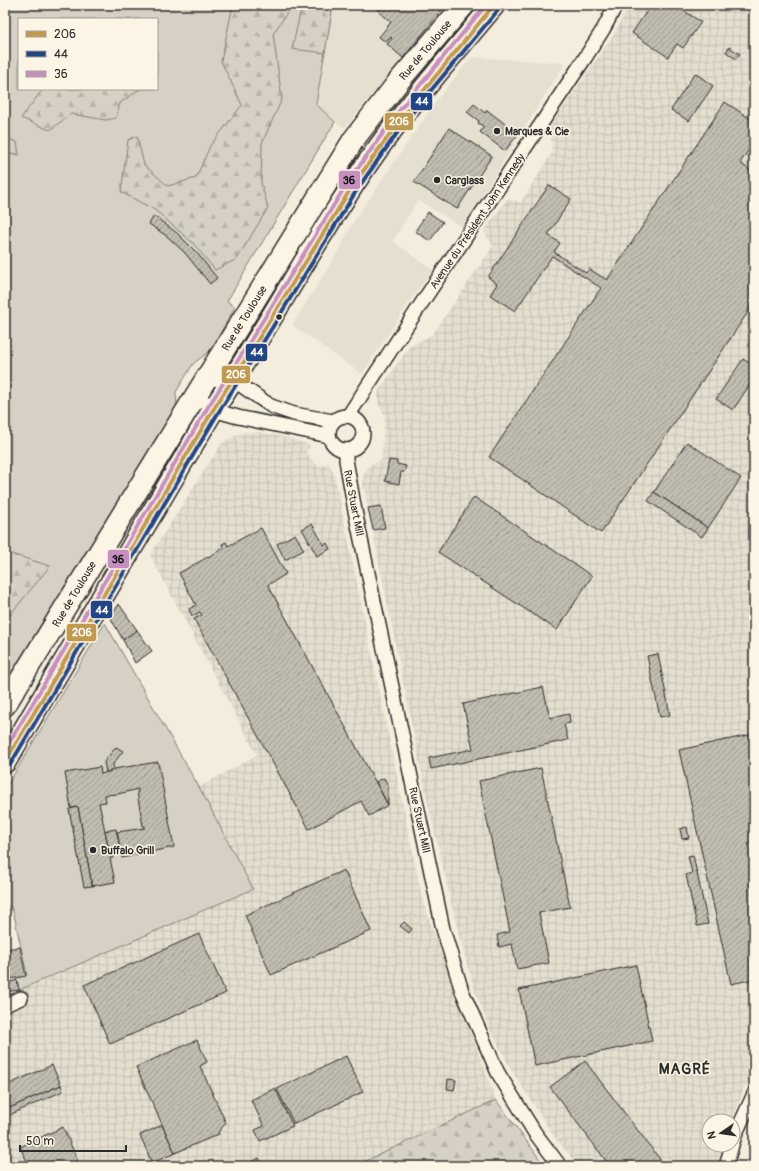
<svg xmlns="http://www.w3.org/2000/svg" width="759" height="1171" viewBox="0 0 759 1171" font-family="Pangolin,sans-serif">
<style>
.built{fill:#e5dfd0}
.industrial{fill:url(#industrial-grid)}
.grass{fill:#d6d1c4;stroke:#807e78;fill-rule:evenodd}
.forest{fill:url(#forest-firs);stroke:#807e78}
.building{fill:url(#building-hatch);stroke:#2b2b2b}
.lines{fill:none;stroke-linecap:round;stroke-linejoin:round}
.street-casing{stroke:#2b2b2b;stroke-width:16}
.primary-casing{stroke:#2b2b2b;stroke-width:24}
.street{stroke:#fcf5e5;stroke-width:13}
.primary{stroke:#fcf5e5;stroke-width:21}
.bus-1-casing{stroke:#fcf5e5;stroke-width:7}
.bus-2-casing{stroke:#fcf5e5;stroke-width:7}
.bus-3-casing{stroke:#fcf5e5;stroke-width:7}
.bus-1{stroke:#c09a50;stroke-width:4}
.bus-2{stroke:#224585;stroke-width:4}
.bus-3{stroke:#c78fbf;stroke-width:4}
.poi-dot{fill:#2b2b2b;stroke:#fcf5e5;stroke-width:1.5}
.labels{text-anchor:middle;stroke-width:3;stroke-linejoin:round;paint-order:stroke}
.street-label{font-size:11px;fill:#2b2b2b;stroke:#fcf5e5}
.poi-label{font-size:11px;font-weight:bold;fill:#2b2b2b;stroke:#fcf5e5;text-anchor:start}
.district-label{font-size:15px;font-weight:bold;letter-spacing:1px;fill:#2b2b2b;stroke:#fcf5e5}
.line-badge{stroke:#fcf5e5;stroke-width:1.5}
.badge-label{font-size:11px;text-anchor:middle;font-weight:bold;fill:#fff}
.pale-badge-label{font-size:11px;text-anchor:middle;font-weight:bold;fill:#111}
</style>
<defs>
<pattern id="industrial-grid" width="8" height="8" patternUnits="userSpaceOnUse"><rect width="8" height="8" fill="#e5dfd0"/><path d="M0 4h8M4 0v8" fill="none" stroke="#c5c0b3"/></pattern>
<pattern id="forest-firs" width="22" height="20" patternUnits="userSpaceOnUse"><rect width="22" height="20" fill="#d6d1c4"/><path d="M5 1l3.5 6h-7zM16 11l3.5 6h-7z" fill="#b8b4a9"/></pattern>
<pattern id="building-hatch" width="6" height="6" patternUnits="userSpaceOnUse"><rect width="6" height="6" fill="#c2bdb1"/><path d="M-1 1l2-2M0 6l6-6M5 7l2-2" fill="none" stroke="#9e9a90"/></pattern>
</defs>
<rect width="100%" height="100%" fill="#f4edde"/>
<filter id="ink" filterUnits="userSpaceOnUse"><feTurbulence type="fractalNoise" baseFrequency=".025" numOctaves="2"/><feDisplacementMap in="SourceGraphic" scale="8" xChannelSelector="R" yChannelSelector="G"/><feConvolveMatrix kernelMatrix="1 2 1 2 8 2 1 2 1" color-interpolation-filters="sRGB"/></filter>
<g filter="url(#ink)">
<g class="built">
<polygon points="333,5 446,5 345,128 335,122 316,104"/>
<polygon points="472,57 565,63 509,153 462,227 418,200 393,241 433,270 412,298 362,374 292,325 335,257 355,219 440,96"/>
</g>
<g class="industrial">
<polygon points="629,5 754,5 754,1072 744,1089 732,1121 709,1121 709,1145 724,1145 716,1166 578,1166 553,1135 512,1071 489,1027 473,986 456,924 425,790 363,483 364,473 371,464 381,461 385,415 378,403 378,392 409,347 433,334 493,246 484,231 507,199 521,202 552,153 550,126 613,36"/>
<polygon points="257,432 289,438 311,446 306,451 311,459 318,466 329,463 335,477 423,902 496,1100 355,1166 5,1166 5,996 253,889 199,787 257,755 150,555 222,443 240,433"/>
</g>
<g class="grass">
<path d="M5 5H333L316 104 335 122 227 301 235 307 211 350 193 364 176 392 177 406 5 686ZM19 19H157V89H19Z"/>
<polygon points="105,623 199,787 253,889 19,990 16,978 27,975 14,915 11,907 5,905 5,789"/>
</g>
<g class="forest">
<polygon points="233,5 288,5 289,10 273,34 282,99 262,143 261,183 268,208 237,259 215,270 193,243 155,210 121,192 128,140 137,136 144,165 168,186 196,178 210,146 242,105 221,61"/>
<polygon points="302,5 333,5 325,53 292,49"/>
<polygon points="43,89 140,89 120,103 116,118 106,120 71,114 50,130 21,118"/>
<polygon points="5,138 17,142 19,155 5,152"/>
<polygon points="5,552 50,566 5,621"/>
<polygon points="496,1100 545,1166 355,1166"/>
</g>
<g class="building">
<polygon points="383,5 446,5 403,58 387,44 392,38 391,37 386,42 379,37 391,22 378,11"/>
<polygon points="651,5 675,5 701,22 683,48 677,44 668,57 632,33"/>
<polygon points="729,47 740,54 736,59 726,52"/>
<polygon points="695,73 713,86 689,121 671,110"/>
<polygon points="725,102 754,121 754,142 740,163 754,173 754,303 601,533 489,457 601,288 552,256 515,311 490,295 497,284 488,277 549,185 571,199 548,235 560,243 554,252 586,273 589,269 607,280"/>
<polygon points="474,104 485,113 487,110 518,134 505,151 480,132 484,127 478,123 479,121 467,112"/>
<polygon points="449,128 492,156 457,209 414,182"/>
<polygon points="428,212 443,222 430,241 415,231"/>
<polygon points="154,216 177,233 197,253 217,278 210,284 185,253 168,237 149,224"/>
<polygon points="743,359 754,366 754,378 733,410 716,399"/>
<polygon points="687,442 741,478 708,528 654,492"/>
<polygon points="389,460 397,461 397,464 406,466 404,472 401,472 399,484 385,481"/>
<polygon points="654,492 708,528 702,537 648,501"/>
<polygon points="474,497 592,576 557,630 438,552"/>
<polygon points="381,506 385,528 373,530 368,508"/>
<polygon points="312,524 324,545 327,543 330,549 317,556 302,529"/>
<polygon points="261,528 286,574 268,585 388,805 369,816 361,801 309,829 194,619 202,615 200,612 192,616 189,609 196,605 179,573 224,548 222,544 226,542 228,546"/>
<polygon points="295,534 304,550 285,560 277,544"/>
<polygon points="119,604 137,630 123,640 110,617"/>
<polygon points="137,630 152,651 135,663 123,640"/>
<polygon points="658,654 670,715 660,717 647,656"/>
<polygon points="543,687 550,718 569,714 570,723 564,724 568,740 431,769 429,758 473,749 463,704"/>
<polygon points="754,734 754,979 731,984 679,750"/>
<polygon points="116,747 123,751 113,764 114,770 106,772 104,762"/>
<polygon points="158,762 174,847 122,858 117,832 145,828 145,826 143,826 137,792 138,792 138,789 118,794 105,795 106,802 99,803 109,850 111,849 113,858 110,858 115,882 92,886 78,807 71,808 65,773 100,767 101,774 114,770 114,769"/>
<polygon points="541,768 570,907 539,913 549,963 517,969 512,944 499,947 497,935 510,932 479,781"/>
<polygon points="384,778 388,786 388,805 376,782"/>
<polygon points="78,807 92,886 84,887 69,809"/>
<polygon points="687,827 689,838 682,839 680,829"/>
<polygon points="116,829 120,848 109,850 105,831"/>
<polygon points="693,855 708,924 697,926 686,875 692,873 688,856"/>
<polygon points="344,870 371,931 271,975 245,915"/>
<polygon points="404,922 412,929 409,933 400,926"/>
<polygon points="199,934 226,993 110,1044 84,985"/>
<polygon points="20,947 26,976 5,980 5,949"/>
<polygon points="636,965 652,1041 535,1066 519,990"/>
<polygon points="17,980 19,990 5,992 5,983"/>
<polygon points="197,1040 207,1062 200,1066 226,1123 218,1132 219,1134 175,1153 136,1067"/>
<polygon points="346,1056 363,1092 294,1124 277,1089"/>
<polygon points="585,1061 665,1166 610,1166 550,1087"/>
<polygon points="52,1065 61,1085 5,1110 5,1086"/>
<polygon points="448,1079 456,1080 454,1090 447,1089"/>
<polygon points="61,1085 63,1091 5,1117 5,1110"/>
<polygon points="275,1088 293,1126 260,1141 255,1130 264,1126 251,1100"/>
<polygon points="162,1125 175,1153 152,1163 140,1135"/>
<polygon points="63,1127 80,1166 29,1166 20,1147"/>
<polygon points="259,1158 263,1166 242,1166"/>
</g>
<g class="lines">
<defs>
<g id="street">
<polyline points="206,379 233,380 271,406 294,414 333,421"/>
<polyline points="197,394 213,410 238,417 329,436"/>
<circle cx="346" cy="433" r="17"/>
<polyline points="348,416 425,298 585,58 604,28 616,5"/>
<polyline points="346,450 346,460 355,511 443,929 462,991 498,1073 535,1133 560,1166"/>
<polyline points="5,1005 21,998"/>
<polyline points="733,1142 736,1133 754,1094"/>
<polyline points="726,1166 732,1145"/>
</g>
<g id="primary">
<polyline points="5,705 354,139 399,81 464,5"/>
<path d="M5 762 213 410C270 326 316 236 374 154 411 102 453 54 494 5"/>
</g>
</defs>
<use href="#street" class="street-casing"/>
<use href="#primary" class="primary-casing"/>
<use href="#street" class="street"/>
<use href="#primary" class="primary"/>
<defs>
<polyline id="bus-1" points="5,762 213,410 254,346 353,185 403,116 494,5"/>
<polyline id="bus-2" points="10,765 218,413 259,349 358,188 407,119 499,9"/>
<polyline id="bus-3" points="5,750 208,407 249,343 348,182 398,112 486,5"/>
</defs>
<use href="#bus-1" class="bus-1-casing"/>
<use href="#bus-2" class="bus-2-casing"/>
<use href="#bus-3" class="bus-3-casing"/>
<use href="#bus-1" class="bus-1"/>
<use href="#bus-2" class="bus-2"/>
<use href="#bus-3" class="bus-3"/>
</g>
</g>
<g class="poi-dot">
<circle cx="497" cy="131" r="4"/>
<circle cx="437" cy="180" r="4"/>
<circle cx="279" cy="317" r="3.5"/>
<circle cx="93" cy="850" r="4"/>
</g>
<g class="labels">
<g class="street-label">
<text transform="translate(425 50) rotate(-50)" y="4">Rue de Toulouse</text>
<text transform="translate(477 221) rotate(-56)" y="4">Avenue du Président John Kennedy</text>
<text transform="translate(244 318) rotate(-58)" y="4">Rue de Toulouse</text>
<text transform="translate(354 503) rotate(79)" y="4">Rue Stuart Mill</text>
<text transform="translate(74 594) rotate(-59)" y="4">Rue de Toulouse</text>
<text transform="translate(420 820) rotate(78)" y="4">Rue Stuart Mill</text>
</g>
<g class="poi-label">
<text x="505" y="135">Marques &amp; Cie</text>
<text x="445" y="184">Carglass</text>
<text x="101" y="854">Buffalo Grill</text>
</g>
<g class="district-label">
<text x="685" y="1074">MAGRÉ</text>
</g>
</g>
<g class="line-badge">
<rect x="410" y="92" width="23" height="19" rx="4" fill="#224585"/>
<rect x="384" y="112" width="30" height="19" rx="4" fill="#c09a50"/>
<rect x="338" y="170" width="23" height="20" rx="4" fill="#c78fbf"/>
<rect x="245" y="343" width="23" height="19" rx="4" fill="#224585"/>
<rect x="221" y="365" width="30" height="19" rx="4" fill="#c09a50"/>
<rect x="107" y="549" width="23" height="20" rx="4" fill="#c78fbf"/>
<rect x="90" y="600" width="23" height="19" rx="4" fill="#224585"/>
<rect x="66" y="623" width="31" height="19" rx="4" fill="#c09a50"/>
</g>
<g class="badge-label">
<text x="422" y="105">44</text>
<text x="399" y="125">206</text>
<text x="257" y="356">44</text>
<text x="236" y="378">206</text>
<text x="102" y="614">44</text>
<text x="82" y="636">206</text>
</g>
<g class="pale-badge-label">
<text x="349" y="184">36</text>
<text x="118" y="563">36</text>
</g>
<rect width="759" height="1171" fill="none" stroke="#fcf5e5" stroke-width="20"/>
<rect x="10" y="10" width="739" height="1151" fill="none" stroke="#2b2b2b" stroke-width="1.5" filter="url(#ink)"/>
<rect x="18" y="18" width="140" height="72" fill="#fcf5e5" stroke="#a8a49b"/>
<rect x="26" y="31" width="20" height="6" fill="#c09a50" stroke="#a8a49b"/>
<text x="54" y="38" font-size="12" fill="#2b2b2b">206</text>
<rect x="26" y="51" width="20" height="6" fill="#224585" stroke="#a8a49b"/>
<text x="54" y="58" font-size="12" fill="#2b2b2b">44</text>
<rect x="26" y="71" width="20" height="6" fill="#c78fbf" stroke="#a8a49b"/>
<text x="54" y="78" font-size="12" fill="#2b2b2b">36</text>
<g transform="translate(721 1133) rotate(257)"><circle r="19" fill="#fcf5e5" stroke="#a8a49b"/>
<path d="M0-3L7 15L0 10L-7 15Z" fill="#2b2b2b"/>
<text y="-6" font-size="11" font-weight="bold" text-anchor="middle" fill="#2b2b2b">N</text>
</g>
<path d="M20 1145v6h106v-6" fill="none" stroke="#2b2b2b" stroke-width="2"/>
<text x="26" y="1145" font-size="12" fill="#2b2b2b" stroke="#fcf5e5" stroke-width="3" paint-order="stroke">50 m</text>
</svg>
